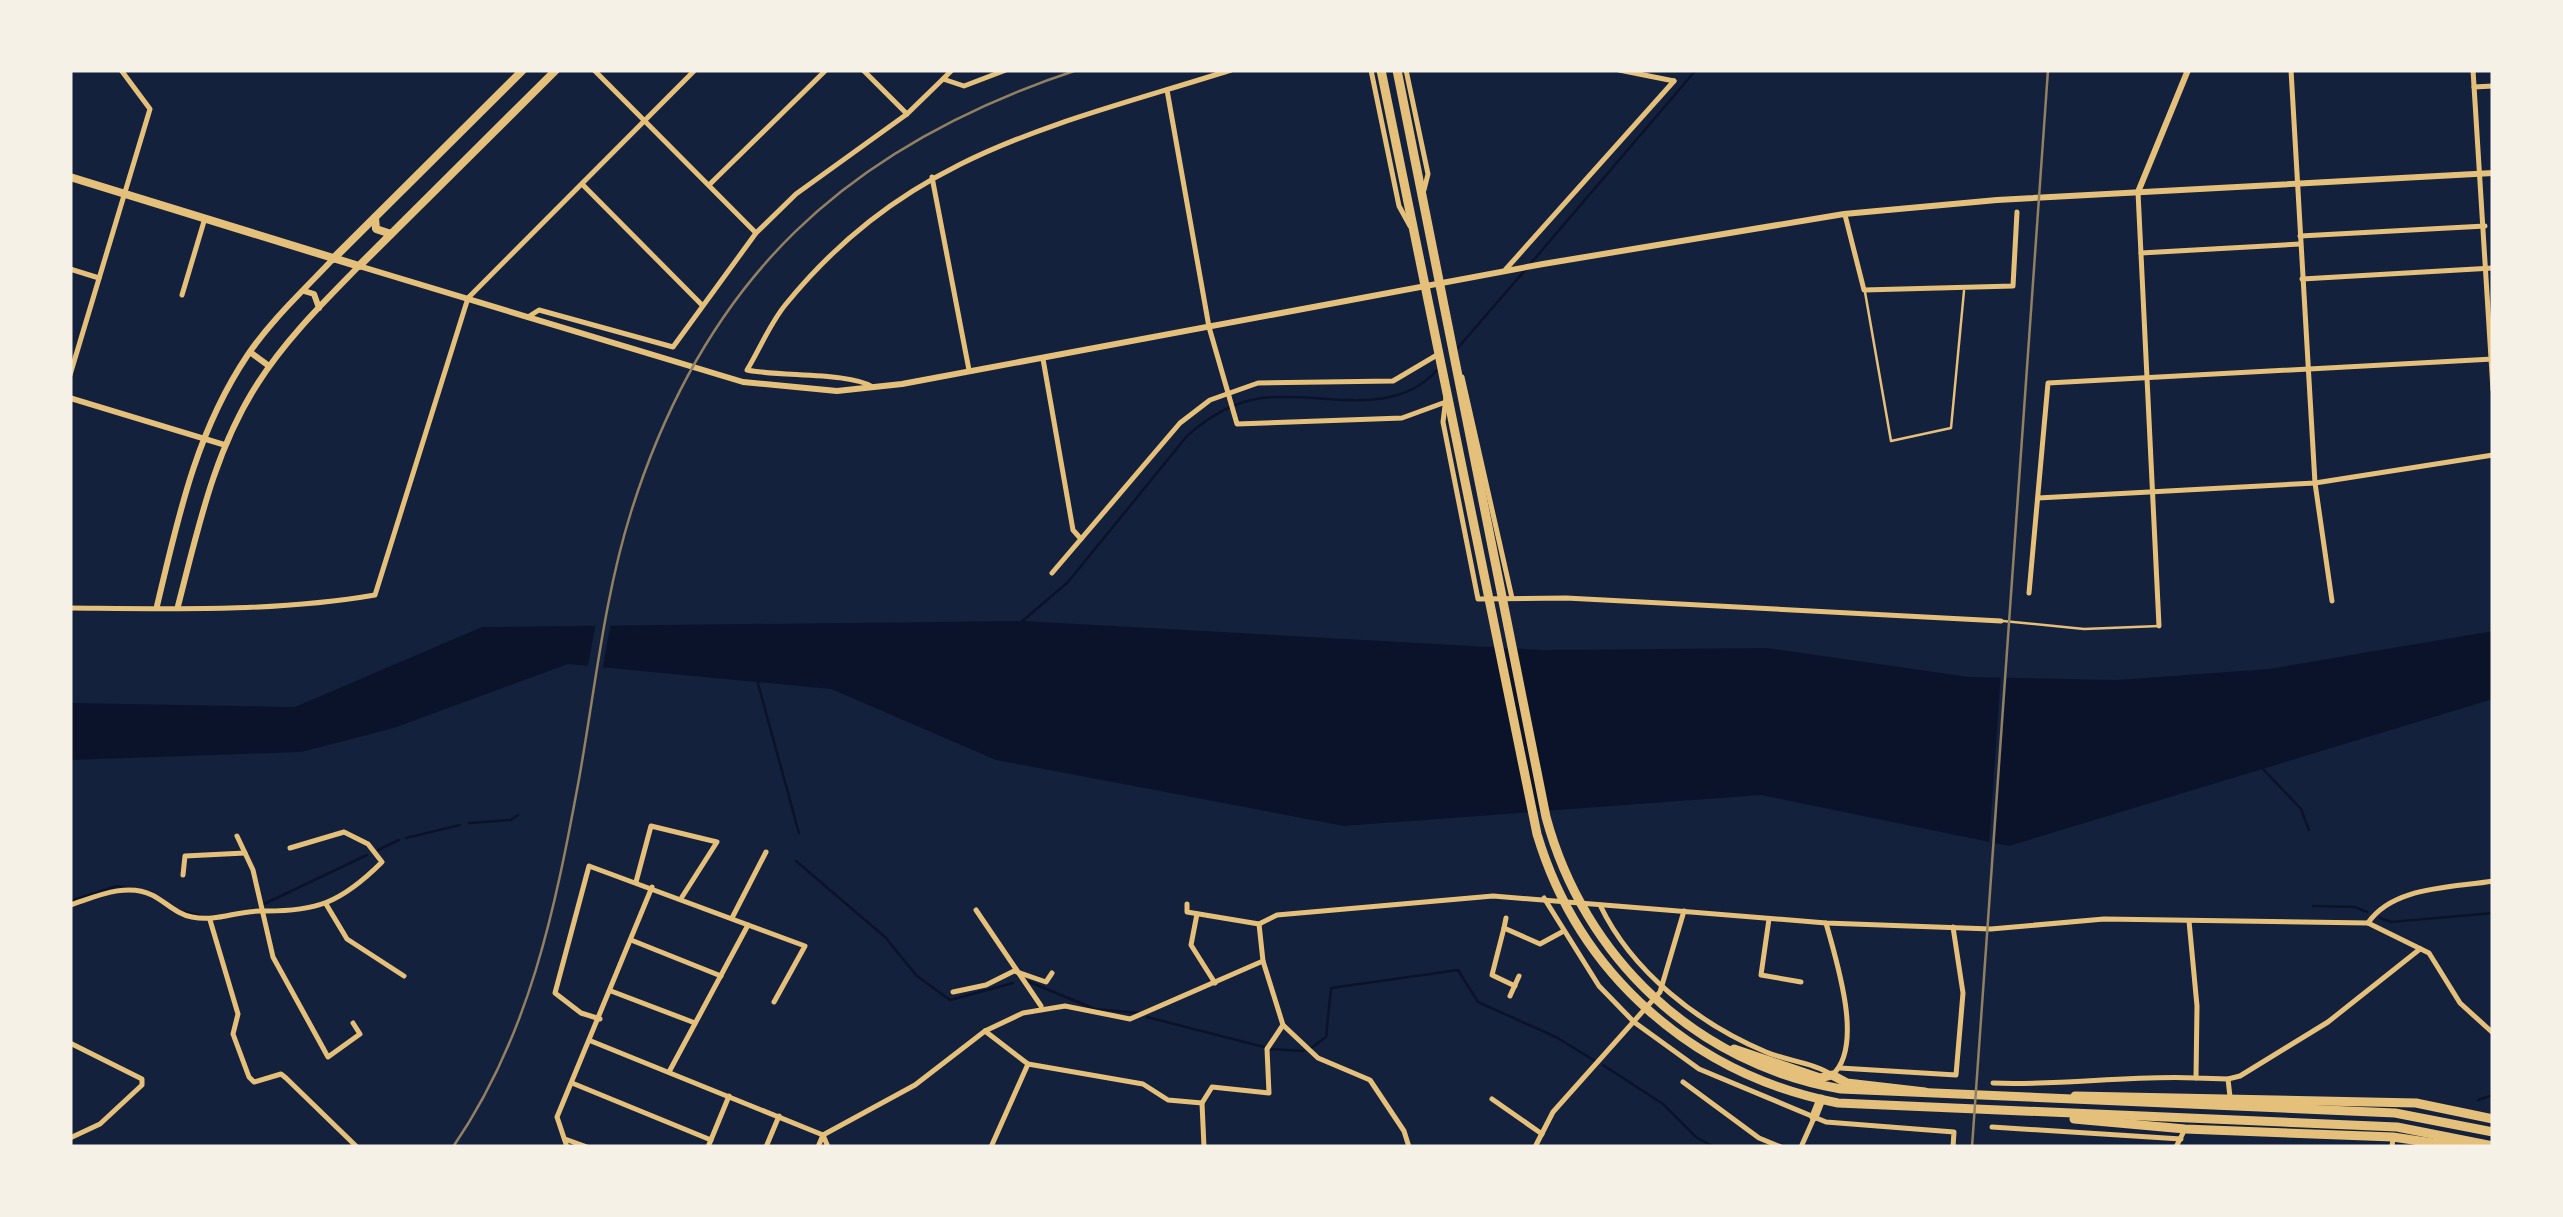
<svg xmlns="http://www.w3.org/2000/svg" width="2563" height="1217" viewBox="0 0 2563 1217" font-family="'Public Sans',sans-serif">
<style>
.water{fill:#0b132b}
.pier{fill:#14213d}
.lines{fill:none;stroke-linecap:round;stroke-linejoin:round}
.stream{stroke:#0b132b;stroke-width:2.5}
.service{stroke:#e5c07b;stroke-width:2.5}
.minor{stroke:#e5c07b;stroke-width:5}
.tertiary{stroke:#e5c07b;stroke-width:6}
.secondary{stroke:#e5c07b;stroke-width:8}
.trunk{stroke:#e5c07b;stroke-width:9}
.rail{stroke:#918062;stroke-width:2.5}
</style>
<rect width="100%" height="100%" fill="#14213d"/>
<polygon class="water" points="1023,621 1544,650 1767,648 1969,677 2116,680 2269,669 2493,631 2493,699 2009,846 1761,795 1344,826 996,760 831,689 568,664 394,728 301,752 70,760 70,703 295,707 482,627"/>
<g class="pier">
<polygon points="596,622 611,622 602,672 587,671"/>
<polygon points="2001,672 2007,672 1994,848 1989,847"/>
</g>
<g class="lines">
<g class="stream">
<polyline points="1531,263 1696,70"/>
<polyline points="1456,350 1526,269"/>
<path d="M1020 623 1068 582 1187 436C1208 417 1233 402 1262 398 1321 391 1393 420 1437 370"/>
<polyline points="757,680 799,833"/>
<polyline points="2263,769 2301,809 2309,830"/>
<polyline points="469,823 511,820 518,815"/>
<polyline points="406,838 460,825"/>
<polyline points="378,850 399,840"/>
<polyline points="796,861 885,937 917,976 950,1000 1013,983"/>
<polyline points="70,901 117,886 153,893"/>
<polyline points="264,904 367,855"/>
<polyline points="2313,906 2355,907 2367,912"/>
<polyline points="181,911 202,916"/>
<polyline points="2380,918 2391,922 2493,913"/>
<polyline points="1027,981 1095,1009 1139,1013"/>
<polyline points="1147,1017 1264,1047"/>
<polyline points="1311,1048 1326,1037 1331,988 1458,970 1478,1002 1556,1037 1595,1061"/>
<polyline points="1271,1049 1303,1051"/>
<polyline points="1603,1065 1663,1104 1696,1137 1714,1147"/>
<polyline points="2478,1100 2493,1095"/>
</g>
<g class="service">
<polyline points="1865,292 1891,441 1951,428 1964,291"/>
<polyline points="2003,621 2084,629 2159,626"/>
</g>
<g class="minor">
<polyline points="594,70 756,233"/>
<polyline points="863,70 907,114"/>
<polyline points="1371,70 1399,206 1410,226"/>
<polyline points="1406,70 1428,174 1424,190"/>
<polyline points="1619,70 1674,81"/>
<polyline points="2291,70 2315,483 2332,601"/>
<polyline points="2473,70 2493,390"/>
<polyline points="943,79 952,70"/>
<polyline points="2474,87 2493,86"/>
<polyline points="1167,90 1209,327 1237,424 1402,418 1443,403"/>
<polyline points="932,177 969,370"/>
<polyline points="582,184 701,304"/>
<polyline points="709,185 826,70"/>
<polyline points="2138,192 2159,626"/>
<polyline points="1845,215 1864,290 2013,286 2017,212"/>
<polyline points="2300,236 2485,226"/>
<polyline points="2141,253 2300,244"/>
<polyline points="70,269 99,278"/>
<polyline points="1506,269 1674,81"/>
<polyline points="2302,279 2493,268"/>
<polyline points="182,295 205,218"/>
<polyline points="528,317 539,310 673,347 756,233 796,194 907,114 943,79 964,86 1006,70"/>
<polyline points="1043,359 1073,530 1081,539"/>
<polyline points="70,375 150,109 121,70"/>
<polyline points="1462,377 1512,598"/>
<path d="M873 387C849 372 780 377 747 370 760 349 770 323 786 304 910 152 1054 126 1231 70"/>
<polyline points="1446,397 1443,422 1478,599 1566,598 2001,621"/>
<polyline points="2038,498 2315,483 2493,455"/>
<polyline points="1052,573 1180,423 1210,400 1258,383 1393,381 1437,355"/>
<polyline points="2029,593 2048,383 2493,359"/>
<path d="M70 608C171 609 276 612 375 595L468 298 695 70"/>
<polyline points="237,836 253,870 273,957 328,1057 360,1034 353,1023"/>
<polyline points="183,875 185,856 245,853"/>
<polyline points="636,882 651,826 717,842 682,897"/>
<polyline points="1544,898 1599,986 1634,1022 1699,1069 1826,1122 1954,1132 1953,1147"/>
<polyline points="326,904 347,939 404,976"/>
<polyline points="1187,904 1187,912 1259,924 1277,915 1493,896 1826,923 1991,929 2104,919 2368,923 2429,953 2460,1003 2493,1033"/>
<path d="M70 905C95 897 126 882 152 895 166 902 176 914 192 917 216 922 236 911 260 911 316 912 341 903 382 862L368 844 344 832 290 848"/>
<path d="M1600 905C1632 972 1699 1024 1766 1052 1787 1061 1815 1063 1832 1075 1865 1047 1836 960 1826 923"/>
<polyline points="976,910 1041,1006"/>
<polyline points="1197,914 1191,945 1215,983"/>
<polyline points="733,916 766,852"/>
<polyline points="1506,918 1504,928 1540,944 1562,932"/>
<polyline points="1769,919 1761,975 1801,982"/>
<polyline points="210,920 238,1014 233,1034 249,1077 254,1082 281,1074 286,1078 357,1147"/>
<polyline points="2189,921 2197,1006 2196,1078 2228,1079"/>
<path d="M2368 923C2393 886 2452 888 2493 881"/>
<polyline points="1504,928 1492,975 1515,986"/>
<polyline points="631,940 721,976"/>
<polyline points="1263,961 1283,1025 1318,1058 1370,1080 1404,1131 1409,1147"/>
<polyline points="611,991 695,1023"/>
<polyline points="953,992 986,985 1014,971 1046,982 1052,973"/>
<polyline points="1510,996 1519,976"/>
<polyline points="600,1019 581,1013 555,993 589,866 805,946 774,1002"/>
<polyline points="985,1031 1028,1064 1143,1084 1168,1100 1202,1103 1212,1087 1269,1093 1267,1049 1283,1025"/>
<polyline points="591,1041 823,1135 828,1147"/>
<polyline points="70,1043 142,1079 142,1085 100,1124 70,1138"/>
<polyline points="1840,1068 1956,1075 1963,993 1953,927"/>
<polyline points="669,1072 748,925"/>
<polyline points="1683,1082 1759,1138 1781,1147"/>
<polyline points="572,1083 711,1140"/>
<path d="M1993 1083C2061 1086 2128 1075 2196 1078"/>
<polyline points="2230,1097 2228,1079 2240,1076 2328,1022 2420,949"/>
<polyline points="1492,1099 1542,1134"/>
<polyline points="1202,1103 1204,1147"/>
<polyline points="1992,1127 2181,1139"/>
<polyline points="565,1139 587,1147"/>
<polyline points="567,1147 557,1117 652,887"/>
<polyline points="708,1147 729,1096"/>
<polyline points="766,1147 779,1116"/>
<polyline points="818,1147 823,1135 915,1085 985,1031 1023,1013 1065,1006 1130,1019 1263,961 1259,924"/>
<polyline points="991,1147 1028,1064"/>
<polyline points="1535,1147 1553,1112 1660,992 1684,911"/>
<polyline points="1801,1147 1814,1118"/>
<polyline points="2176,1147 2185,1129"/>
<polyline points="2392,1147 2393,1137"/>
</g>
<g class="tertiary">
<polyline points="2138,192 2188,70"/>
<polyline points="304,291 314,294 319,308"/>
<polyline points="250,352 269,366"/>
<polyline points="70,398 225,445"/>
<path d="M157 606C178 518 196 432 247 356 271 320 304 290 333 259"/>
<path d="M178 606C198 529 214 451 258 383 286 339 323 303 359 266L743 382 837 391 902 384 1543 264 1844 214 1997 200 2493 173"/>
</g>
<g class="secondary">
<polyline points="70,177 359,266 556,70"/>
<polyline points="375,218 376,229 391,234"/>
<polyline points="333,259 523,70"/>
</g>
<g class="trunk">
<path d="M1381 70 1537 834C1579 975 1694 1075 1838 1103L2397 1127 2493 1146"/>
<path d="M1397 70 1546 817C1584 958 1696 1064 1841 1089L2395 1113 2493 1132"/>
<polyline points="1734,1049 1820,1078 1832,1075 1847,1083 1925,1092"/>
<polyline points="2075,1096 2416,1103 2493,1119"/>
<polyline points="1814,1117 1821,1099"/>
<polyline points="2074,1119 2185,1129 2393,1137 2460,1147"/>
</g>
<g class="rail">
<path d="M453 1147C530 1035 555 909 579 779 595 690 604 598 631 512 705 277 847 146 1077 70"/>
<polyline points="1972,1147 2048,70"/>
</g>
</g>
<rect width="2563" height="1217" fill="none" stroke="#f6f1e7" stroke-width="145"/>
</svg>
